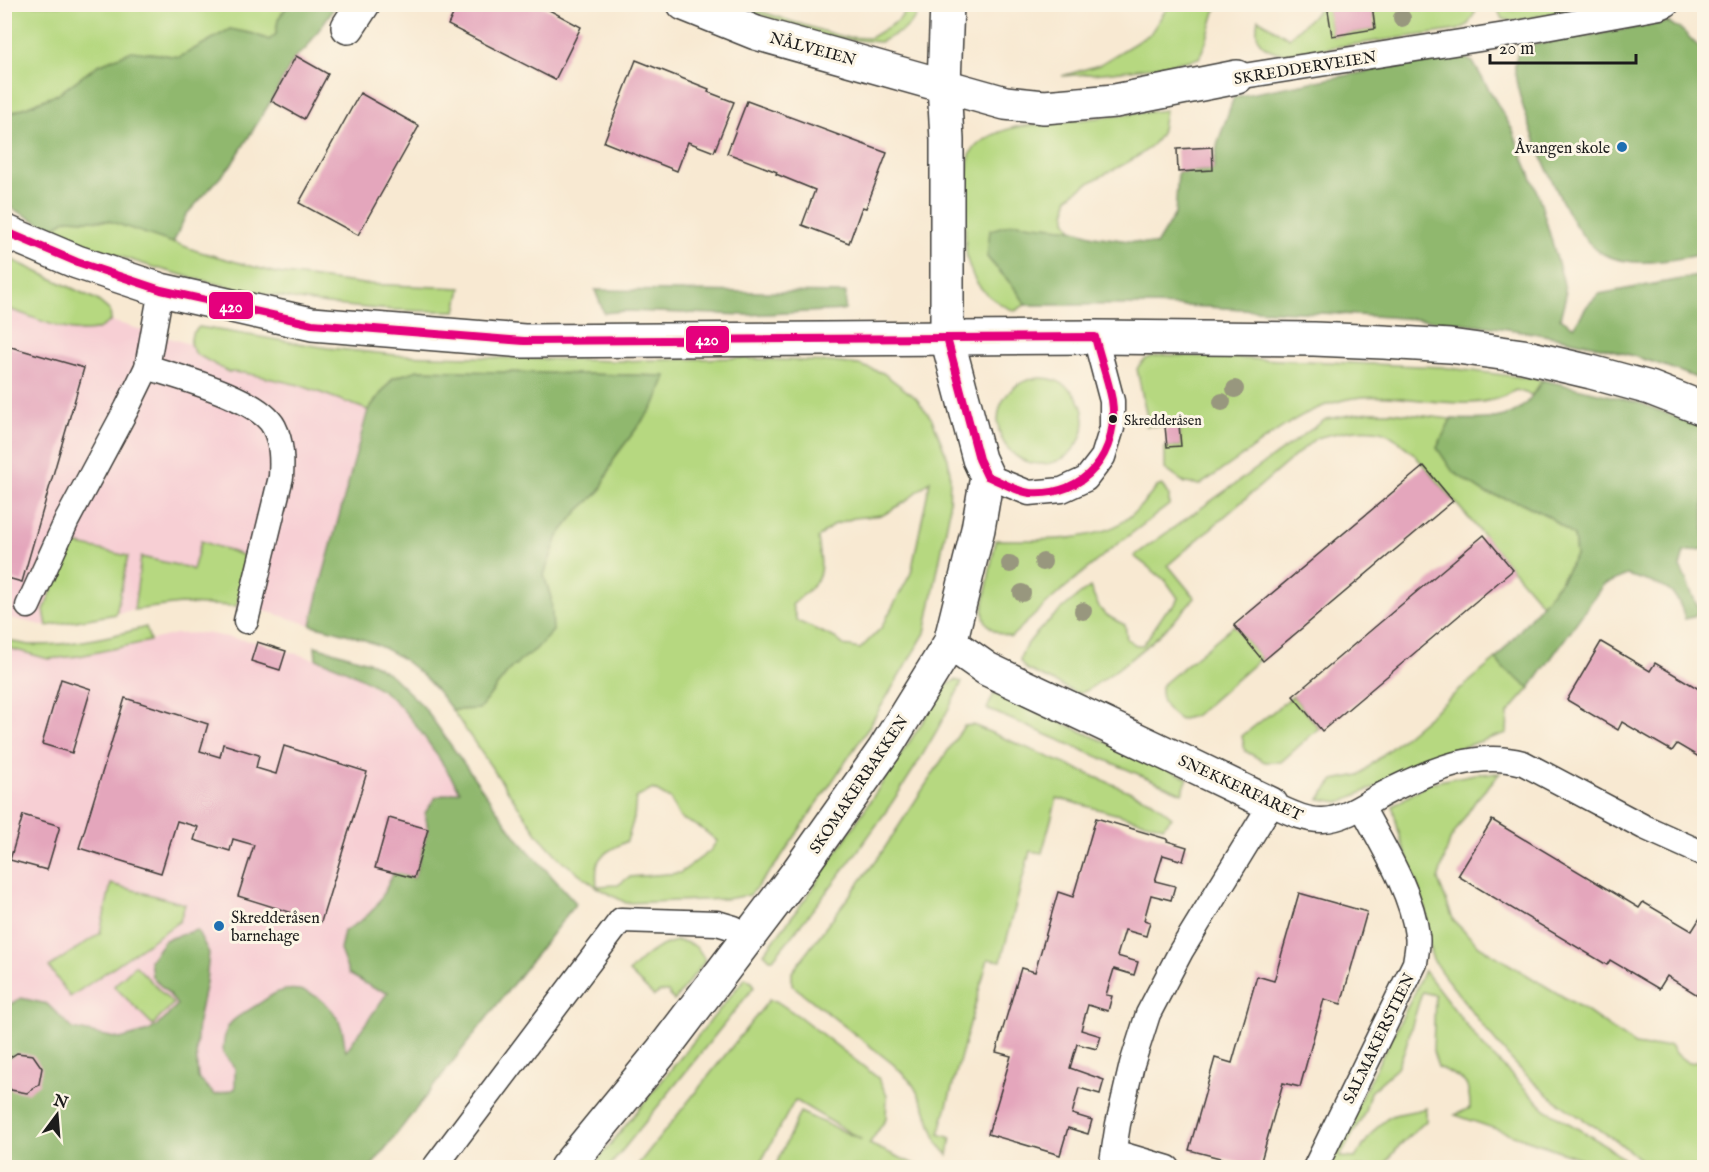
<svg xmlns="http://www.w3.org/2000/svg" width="1709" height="1172" viewBox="0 0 1709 1172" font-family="'IM FELL English',serif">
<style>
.built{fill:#f7cfd4}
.green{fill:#b6d880;stroke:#697a4e;stroke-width:1.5;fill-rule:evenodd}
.forest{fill:#90b86e;stroke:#566a45;stroke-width:1.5}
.building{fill:#e4a6bc}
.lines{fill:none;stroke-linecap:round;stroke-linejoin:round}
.lane-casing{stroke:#3d3b37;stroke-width:27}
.street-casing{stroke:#3d3b37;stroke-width:36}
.secondary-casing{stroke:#3d3b37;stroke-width:36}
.lane{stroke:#fff;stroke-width:24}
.street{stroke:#fff;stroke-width:33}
.secondary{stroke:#fff;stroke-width:33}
.bus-1-casing{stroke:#fcf5e5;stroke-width:12}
.bus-1{stroke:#e5007d;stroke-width:8}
.tree{fill:#98977e}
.poi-dot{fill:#1f6fb2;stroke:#fcf5e5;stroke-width:2}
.bus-dot{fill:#1c1c1c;stroke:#fcf5e5;stroke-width:2}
.labels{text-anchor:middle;stroke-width:6;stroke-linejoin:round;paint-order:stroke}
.bus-label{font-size:14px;fill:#1c1c1c;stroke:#fcf5e5;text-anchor:start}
.street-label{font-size:16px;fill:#1c1c1c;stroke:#fcf5e5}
.poi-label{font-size:16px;fill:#1c1c1c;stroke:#fcf5e5;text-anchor:end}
.line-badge{stroke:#fcf5e5;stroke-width:2}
.badge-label{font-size:16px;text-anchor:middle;font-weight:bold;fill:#fff}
</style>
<rect width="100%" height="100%" fill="#fcf5e5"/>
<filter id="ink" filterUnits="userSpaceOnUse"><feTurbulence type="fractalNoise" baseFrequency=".0167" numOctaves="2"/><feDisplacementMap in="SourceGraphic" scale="12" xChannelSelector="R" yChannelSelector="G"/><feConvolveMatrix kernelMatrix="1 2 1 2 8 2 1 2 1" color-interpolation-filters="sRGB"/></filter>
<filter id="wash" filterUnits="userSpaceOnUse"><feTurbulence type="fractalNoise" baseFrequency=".008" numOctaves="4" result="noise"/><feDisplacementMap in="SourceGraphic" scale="24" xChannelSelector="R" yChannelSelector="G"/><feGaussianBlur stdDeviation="1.35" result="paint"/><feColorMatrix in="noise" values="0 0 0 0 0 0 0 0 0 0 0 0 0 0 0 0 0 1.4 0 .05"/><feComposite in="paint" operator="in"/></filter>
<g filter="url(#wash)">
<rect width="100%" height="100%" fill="#f8e9d2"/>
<g class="built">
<polygon points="4,308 96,330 111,321 190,344 196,354 228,372 245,373 299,385 368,410 322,579 311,625 262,610 232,604 180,604 134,610 47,626 5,617"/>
<polygon points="204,633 257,642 334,665 357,676 396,702 442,762 469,804 389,992 334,1068 5,1167 4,647 48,659 129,646 175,634"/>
</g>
<g class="green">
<polygon points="1516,4 1601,4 1601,5 1512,21 1502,19 1498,10 1498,6 1514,10"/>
<polygon points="4,5 288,5 278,19 276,34 269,40 254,34 230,29 180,57 151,53 98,65 58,94 8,114 4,112"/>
<polygon points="732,5 742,5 790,21 843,37 870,38 898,21 910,5 921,5 915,19 904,30 880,42 826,38"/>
<path d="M1169 5H1217L1206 42 1199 58C1155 69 1108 73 1062 76L1099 65 1150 34Z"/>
<path d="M1324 5H1328L1332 36 1374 29 1372 5H1479L1468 25 1458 30 1284 54C1262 49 1253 42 1258 19L1289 38Z"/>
<path d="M1165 110C1164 117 1163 126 1161 133 1147 162 1090 175 1067 199L1066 220 1072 229 1015 223 987 257C998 271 1019 289 1025 305L1015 311C998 304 981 293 973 276 971 271 968 264 967 258 964 243 964 161 972 151 982 138 1000 131 1016 127Z"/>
<path d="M67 219 109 221 133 227 197 251 276 273 364 284 461 288 456 311C338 313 218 290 106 252 88 245 70 236 51 229Z"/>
<path d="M4 256 97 300 110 311 111 321C106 324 100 329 95 330 67 336 32 315 5 308Z"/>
<path d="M199 327 328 348 396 355 617 361 734 358 831 362 859 365 883 373 916 398 932 419 948 459 950 473 949 514 925 633 867 730 777 863 750 895 726 899 626 903 597 887 561 860 539 836 452 710 479 709 511 668 536 649 551 598 544 575 558 536 578 511 600 491 615 457 655 404 666 376 418 370 393 378 368 410 299 385 245 373 228 372 196 354 190 344 192 334ZM930 481 911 573 881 628 860 649 845 646 835 638 797 621 792 605C822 578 824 580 818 538L833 525 854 518 883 515 905 502ZM653 789 670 799 680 818 701 828 717 841 710 851 680 873 629 877 618 885 597 886C594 855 601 855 627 841L634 818 636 798Z"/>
<path d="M1164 355 1441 367 1543 380 1532 395 1516 390C1471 419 1405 390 1354 398 1310 405 1284 426 1249 451 1233 463 1216 474 1200 485L1185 483 1165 469V447L1181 446 1179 426H1146L1147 418 1137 369C1144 356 1151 357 1164 355Z"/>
<circle cx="1041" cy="421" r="43"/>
<path d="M1369 412H1391L1451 419 1437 448 1485 493 1522 503 1548 516 1574 536 1576 555 1560 582 1542 604 1413 453C1405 447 1395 437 1386 433 1365 425 1337 433 1316 438L1168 565 1195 598C1162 636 1128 663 1086 691L1077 693 1026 669 1020 661C1021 640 1073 599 1090 587 1099 611 1101 614 1125 625L1127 639 1136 645H1143L1166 611 1174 606 1178 598 1166 581 1134 556 1326 419Z"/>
<path d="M1162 485 1169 496V505L1111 549 1054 597 1011 637C976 628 982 611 988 582 990 568 993 554 996 540 1033 540 1093 543 1124 521 1137 512 1147 499 1157 487Z"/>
<polygon points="201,541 248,557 237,606 180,604 134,610 141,557 186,567 193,570"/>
<polygon points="70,543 128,556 116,614 47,626 44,610"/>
<path d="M1234 625 1261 658 1196 715 1180 720C1166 710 1160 703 1161 686Z"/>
<path d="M146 627 150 641 79 656 48 659 5 647V639C13 641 23 645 32 645 69 646 110 637 146 627Z"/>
<polygon points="1496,659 1503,668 1530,688 1508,713 1507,733 1447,752 1394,779 1340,802 1319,799 1334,780 1359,775"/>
<path d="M955 680 962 682C914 783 843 873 773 959H770L764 953 806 898 947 685Z"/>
<polygon points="994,693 1188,778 1182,793 987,709"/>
<polygon points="1293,696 1319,728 1281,762 1265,762 1245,751 1242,736"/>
<polygon points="973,725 1152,801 1172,817 1163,827 1057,798 1042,853 1030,851 1001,961 988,959 939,1134 951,1138 948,1155 938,1144 924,1105 912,1083 893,1064 792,985 792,972 880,855 964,726"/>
<path d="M1500 773 1476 800 1450 840 1438 880 1454 921 1479 946 1582 1008 1635 1045 1648 1047 1670 1045 1674 1052 1688 1063 1704 1061V1167H1647C1622 1140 1589 1125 1559 1103 1520 1075 1489 1034 1460 996 1451 984 1440 973 1433 959 1426 945 1429 926 1425 910 1416 875 1398 842 1393 806L1429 783 1475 774Z"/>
<polygon points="111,884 185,904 180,921 70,997 49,967 100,933"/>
<path d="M676 941C692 942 699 946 705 961L674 1001 668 992H660L654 996 629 972C645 956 654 947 676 941Z"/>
<polygon points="135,965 173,1004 153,1025 114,986"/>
<path d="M1424 970 1481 1044 1545 1109 1607 1146 1633 1167H1606L1455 1115 1470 1108C1470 1078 1463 1080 1438 1067L1433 1051 1435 995 1422 992 1404 1052 1396 1069 1370 1092 1365 1112 1340 1157 1355 1158C1365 1143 1379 1118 1398 1114 1408 1112 1417 1111 1426 1108V1121L1399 1146 1383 1167 1325 1168 1415 992Z"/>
<polygon points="745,978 753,983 754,987 609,1167 592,1167"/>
<polygon points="769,1000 776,1001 800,1017 878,1078 887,1095 886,1119 869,1144 921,1167 775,1167 800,1112 862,1140 795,1100 758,1167 636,1167"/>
</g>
<g class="forest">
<polygon points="288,5 336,5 305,50 296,56 271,101 232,164 186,215 173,243 109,221 67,219 51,229 5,205 4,113 9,114 58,94 98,65 132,51 180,57 230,29 254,34 269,40 276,34 278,19"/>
<path d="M1668 22 1683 31 1704 52V254C1673 259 1636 269 1605 255 1591 248 1579 232 1571 218 1555 190 1512 95 1515 64 1516 58 1518 52 1521 47Z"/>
<path d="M1465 58 1473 62 1512 129 1539 197 1563 280 1566 295 1560 318 1574 327 1587 306 1599 294 1704 275V381C1575 327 1436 318 1298 312 1260 311 1222 307 1184 306 1131 304 1078 305 1025 305 1019 289 998 271 987 257L990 230 1015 223 1072 229 1094 236 1156 245 1175 214 1178 172 1213 170 1218 142 1234 97 1385 68Z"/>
<polygon points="595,290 846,293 845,310 747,315 625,311 604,313"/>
<path d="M418 370 666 376 655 404 615 457 600 491 578 511 558 536 544 575 551 598 553 631 536 649 511 668 479 709 452 710C412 654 377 640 311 625L322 579 368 410 393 378Z"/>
<path d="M1543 380 1640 403 1704 428V549L1684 552 1680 567C1688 581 1691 596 1700 610L1693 617 1685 619C1677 584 1657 585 1627 575L1603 585 1530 688 1503 668 1496 659 1560 582 1576 555 1574 536 1548 516 1522 503 1485 493 1453 472 1437 448 1451 419C1472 420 1506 422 1523 406 1531 399 1537 388 1543 380Z"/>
<path d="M315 646 372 663 391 675 423 706 517 838 576 903 371 1167 5 1168V1007L21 998 47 1004 73 1029 120 1039 149 1031 164 1020 177 1005 169 994 152 977 150 960 165 940 197 930 209 953 206 982 198 1021 196 1051 198 1078 215 1095 235 1089V1068L223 1053C224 1021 231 1021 257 1005 265 1000 273 993 281 991 308 984 334 1004 342 1029 344 1036 344 1044 346 1051L388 992 373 988 349 974 340 950 344 931C376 914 379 903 394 872L414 878 428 829 425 813 436 797 460 791C441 761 421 729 397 703 380 685 340 666 316 659Z"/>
</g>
<g id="blocks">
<g class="building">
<polygon points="458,4 538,4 581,27 555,80 448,25"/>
<polygon points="1327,4 1372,4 1375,29 1332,36"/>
<polygon points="296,56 328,74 304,119 271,101"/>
<polygon points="636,60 709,89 708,92 734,102 714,152 688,142 677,171 604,142"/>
<polygon points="360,93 419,126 358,235 299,203"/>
<polygon points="747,101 887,153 866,208 862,207 849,243 802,225 815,190 776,174 777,172 727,153"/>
<polygon points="1212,147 1213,170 1178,172 1177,149"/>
<polygon points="4,345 84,368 22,582 4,577"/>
<polygon points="1179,425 1181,446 1167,447 1165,426"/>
<polygon points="1424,466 1453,501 1263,661 1234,625"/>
<polygon points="1484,535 1513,570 1322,731 1293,696"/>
<polygon points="257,642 286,651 280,670 251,661"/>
<polygon points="1601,642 1650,671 1655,663 1704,692 1704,760 1677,744 1672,751 1622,722 1618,730 1567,700"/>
<polygon points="61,679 91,689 72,753 42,744"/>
<polygon points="125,698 208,724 200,751 220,757 223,744 259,755 256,768 276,774 284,746 367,772 321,922 238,896 254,845 233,839 230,851 194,840 198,827 177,821 161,873 79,848"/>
<polygon points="23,815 60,826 47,870 10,860"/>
<polygon points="389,818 428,829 414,878 375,868"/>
<polygon points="1096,818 1167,839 1167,841 1187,847 1183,861 1163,855 1155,881 1175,886 1171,900 1151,895 1144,920 1150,922 1146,936 1125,930 1117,956 1138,962 1134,975 1114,969 1106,995 1112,996 1108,1011 1088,1005 1081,1030 1101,1036 1097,1049 1077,1044 1070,1068 1104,1080 1100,1094 1079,1088 1072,1114 1092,1120 1088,1134 1068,1128 1060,1155 988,1134 1011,1056 996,1052 1021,968 1035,972 1058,892 1073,897"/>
<polygon points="1492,820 1639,908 1643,902 1692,931 1700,918 1704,921 1704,999 1667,976 1659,989 1610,960 1607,965 1458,876"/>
<polygon points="1299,893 1367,912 1341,1004 1324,999 1300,1087 1283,1083 1259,1168 1189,1150 1215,1058 1232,1063 1257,976 1274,981"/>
<polygon points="17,1053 33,1055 42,1068 39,1084 27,1093 11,1090 4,1081 5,1061"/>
</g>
</g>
</g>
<g filter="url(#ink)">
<use href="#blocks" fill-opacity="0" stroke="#3d3b37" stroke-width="1.5"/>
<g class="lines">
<defs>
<g id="lane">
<polyline points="1237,77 1518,33 1660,7 1667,4"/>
<path d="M147 367C178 377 259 398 274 427 282 443 282 460 281 477L246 621"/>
<polyline points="987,476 1029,493 1062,490 1086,479 1103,457 1112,428 1112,401 1095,337"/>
<polyline points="28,606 67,520 127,408 147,367 161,290"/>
<polyline points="1114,1152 1168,1168"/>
<polyline points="434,1168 621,920 717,923 734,928 749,936"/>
<path d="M1111 1168 1118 1124 1132 1064 1148 1014 1181 951 1271 804C1287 811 1305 821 1323 820 1348 819 1370 800 1391 790 1432 770 1477 750 1523 763L1644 827 1704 854"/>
<path d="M1315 1168 1415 963C1416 954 1419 944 1417 935 1412 892 1382 845 1362 807"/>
</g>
<g id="street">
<polyline points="684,4 756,33 1005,103 1044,107 1115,101 1237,77"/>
<polyline points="348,27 363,4"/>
<polyline points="950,643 987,669 1182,761 1271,804"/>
<polyline points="566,1168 662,1051 797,873 884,750 950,643 978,529 987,476 979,459 947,338 947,140 944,84 947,4"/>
</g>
<polyline id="secondary" points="4,231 77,262 161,290 312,324 524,341 1095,337 1314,339 1383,342 1450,346 1523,356 1591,372 1650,388 1704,409"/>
</defs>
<use href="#lane" class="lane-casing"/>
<use href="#street" class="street-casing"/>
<use href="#secondary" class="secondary-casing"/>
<use href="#lane" class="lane"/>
<use href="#street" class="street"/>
<use href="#secondary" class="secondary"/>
<defs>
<g id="bus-1">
<polyline points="4,231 77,262 161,290 312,324 524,341 947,338"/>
<path d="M1095 337C1100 358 1108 379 1112 400 1120 453 1085 497 1030 493 1017 492 1000 481 987 476L979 459 947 338Z"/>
</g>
</defs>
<use href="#bus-1" class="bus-1-casing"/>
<use href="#bus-1" class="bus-1"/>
</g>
<g class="tree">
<circle cx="1402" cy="18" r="9"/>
<circle cx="1235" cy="389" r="9"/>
<circle cx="1222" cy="402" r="9"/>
<circle cx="1043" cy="562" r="9"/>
<circle cx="1010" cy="564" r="9"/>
<circle cx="1022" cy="593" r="9"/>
<circle cx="1083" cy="611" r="9"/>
</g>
</g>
<g class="poi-dot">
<circle cx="1622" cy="147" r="6"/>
<circle cx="219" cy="926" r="6"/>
</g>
<circle class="bus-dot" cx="1113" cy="419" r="5"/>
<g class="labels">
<g class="bus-label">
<text x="1124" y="425">Skredderåsen</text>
</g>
<g class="street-label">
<text transform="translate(813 48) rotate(15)" y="6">NÅLVEIEN</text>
<text transform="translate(1305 67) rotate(-9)" y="6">SKREDDERVEIEN</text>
<text transform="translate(858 784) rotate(-56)" y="6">SKOMAKERBAKKEN</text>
<text transform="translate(1241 787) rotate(25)" y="6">SNEKKERFARET</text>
<text transform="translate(1378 1038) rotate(-64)" y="6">SALMAKERSTIEN</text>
</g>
<g class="poi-label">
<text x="1610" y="153">Åvangen skole</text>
<text x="231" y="923" text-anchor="start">Skredderåsen<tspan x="231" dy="18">barnehage</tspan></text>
</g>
</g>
<g class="line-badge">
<rect x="208" y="291" width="46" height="29" rx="6" fill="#e5007d"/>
<rect x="685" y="325" width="45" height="29" rx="6" fill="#e5007d"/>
</g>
<g class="badge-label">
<text x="231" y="312">420</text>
<text x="707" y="345">420</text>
</g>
<rect width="1709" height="1172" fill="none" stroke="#fcf5e5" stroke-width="24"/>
<g transform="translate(57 1115) rotate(16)" stroke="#fcf5e5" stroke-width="4.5" paint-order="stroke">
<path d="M0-4.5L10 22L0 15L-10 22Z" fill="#1c1c1c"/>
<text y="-9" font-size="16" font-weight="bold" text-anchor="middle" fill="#1c1c1c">N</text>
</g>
<path d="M1490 54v9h146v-9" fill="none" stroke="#1c1c1c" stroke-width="3"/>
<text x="1499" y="54" font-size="18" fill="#1c1c1c" stroke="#fcf5e5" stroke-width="4.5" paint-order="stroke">20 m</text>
</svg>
